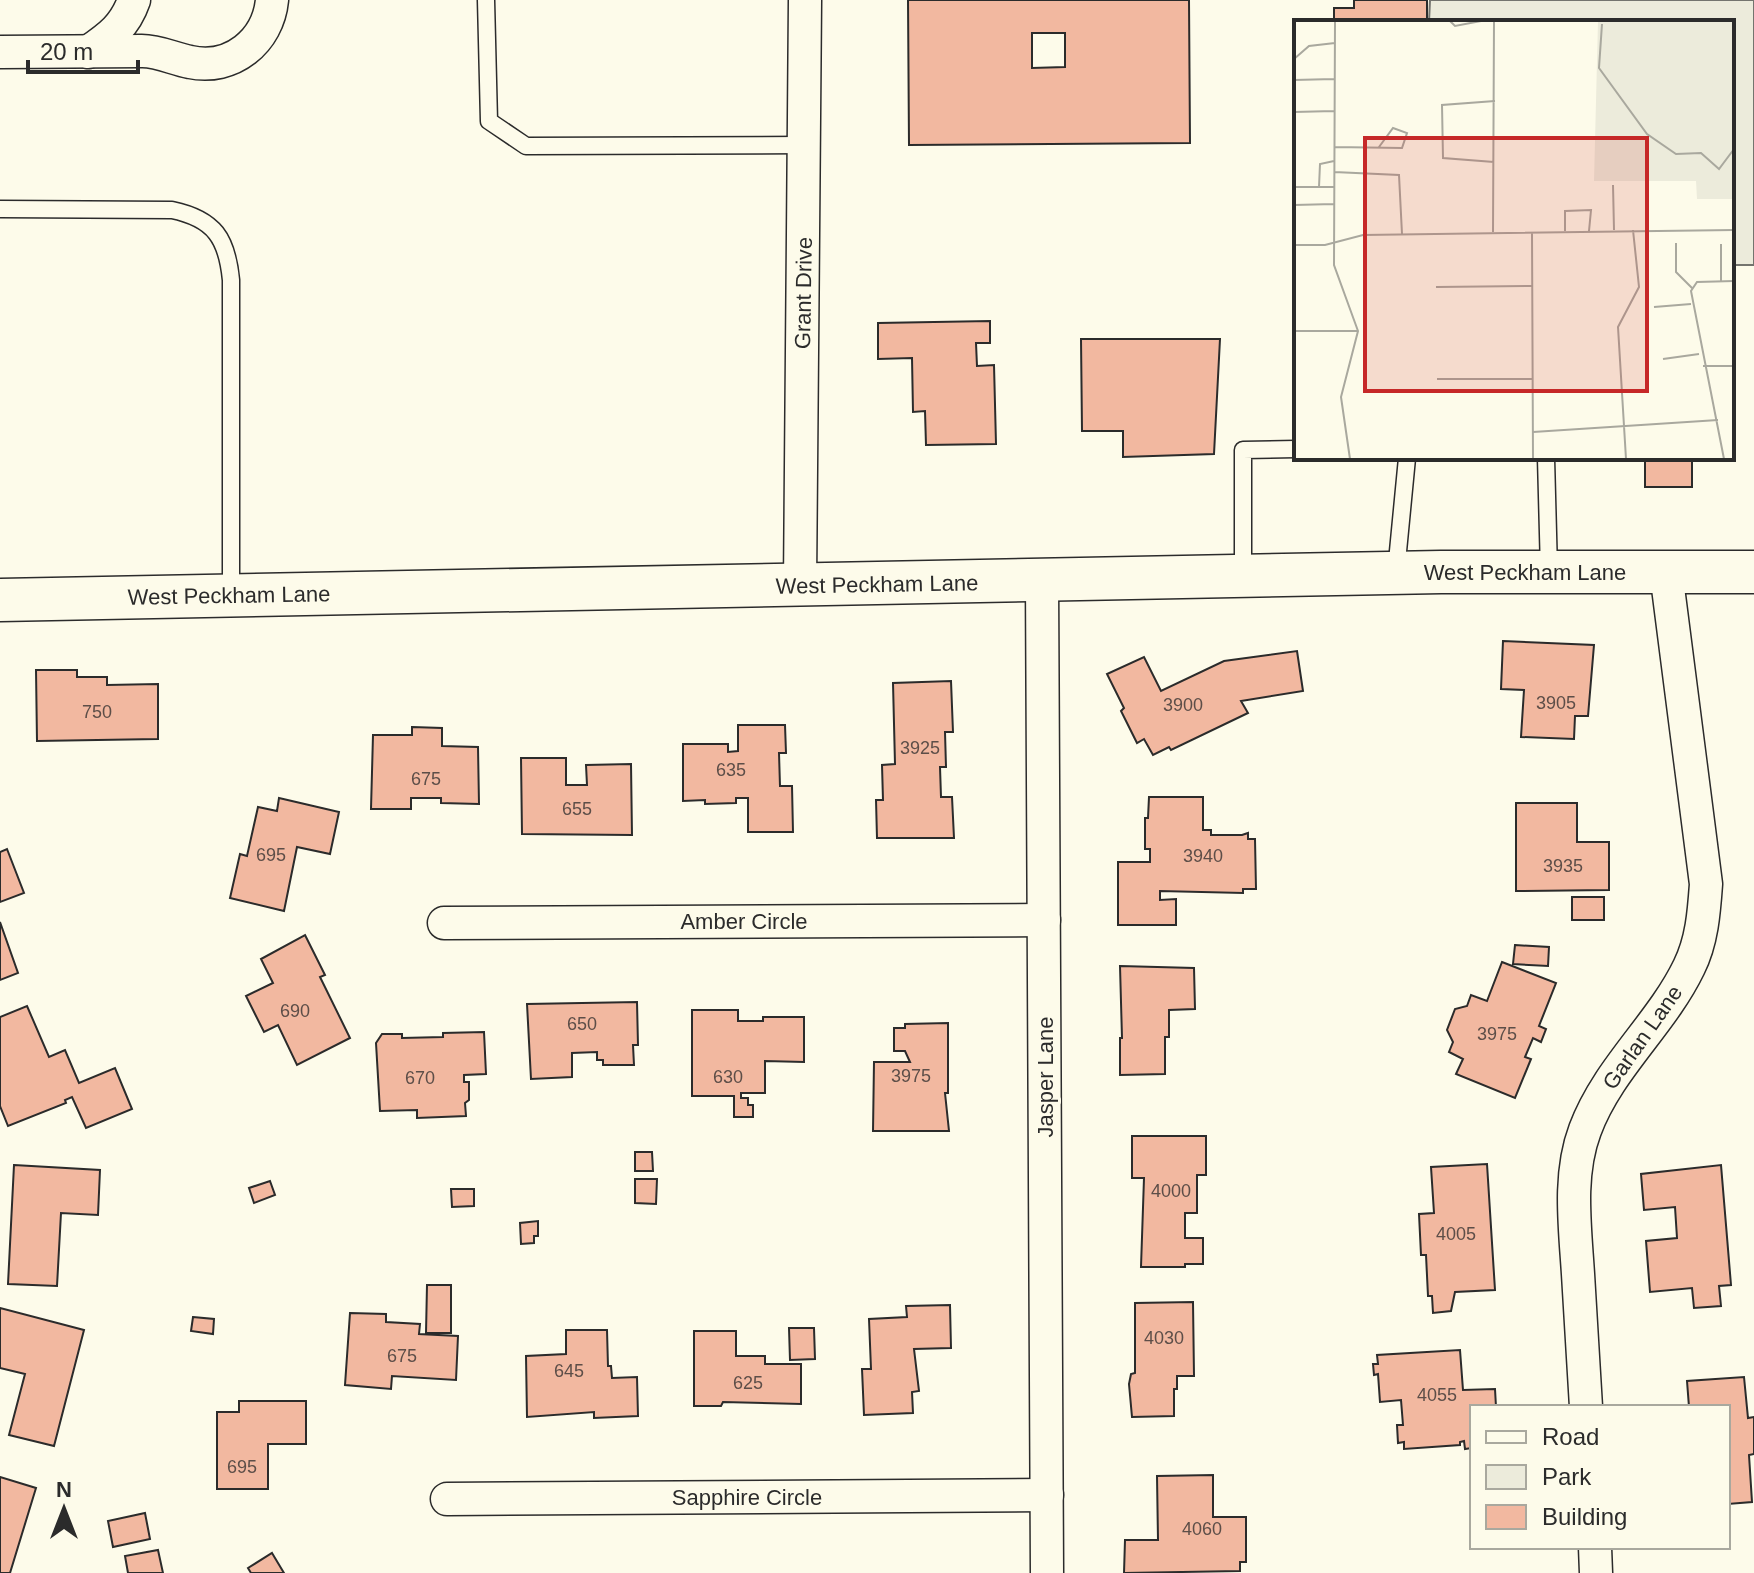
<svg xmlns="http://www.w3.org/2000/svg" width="1754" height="1573" viewBox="0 0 1754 1573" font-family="Arial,sans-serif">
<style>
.green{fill:#ecebdb;stroke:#74746e;stroke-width:2}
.building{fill:#f2b8a0;stroke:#2b2b2b;stroke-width:2;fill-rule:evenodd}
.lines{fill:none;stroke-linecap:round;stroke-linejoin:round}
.service-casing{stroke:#2b2b2b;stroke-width:19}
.minor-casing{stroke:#2b2b2b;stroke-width:35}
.tertiary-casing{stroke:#2b2b2b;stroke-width:45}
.service{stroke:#fdfbea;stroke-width:16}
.minor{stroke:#fdfbea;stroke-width:32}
.tertiary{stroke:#fdfbea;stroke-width:42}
.labels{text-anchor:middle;stroke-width:6;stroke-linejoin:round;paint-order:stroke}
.number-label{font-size:18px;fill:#5d4e48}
.street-label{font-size:22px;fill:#2b2b2b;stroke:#fdfbea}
.inset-road{fill:none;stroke:#a9a89e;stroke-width:2}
.view{fill:#c62828;fill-opacity:0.15;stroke:#c62828;stroke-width:4}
.inset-edge{fill:none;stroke:#2b2b2b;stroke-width:4}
</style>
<rect width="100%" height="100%" fill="#fdfbea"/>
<polygon class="green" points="1430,0 1754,0 1754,265 1732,265 1732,22 1429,22"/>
<g class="building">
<path d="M908 0H1189L1190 143 909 145ZM1032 33H1065V67L1032 68Z"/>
<polygon points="1354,0 1427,0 1427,22 1334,22 1334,8 1354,8"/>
<polygon points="990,321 990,343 976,343 977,366 994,365 996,444 926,445 925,411 913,412 912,358 878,359 878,323"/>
<polygon points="1081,339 1220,339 1214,454 1123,457 1123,431 1082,431"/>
<rect x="1645" y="458" width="47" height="29"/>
<polygon points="1503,641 1594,645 1588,716 1575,716 1574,739 1521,737 1524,690 1501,689"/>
<polygon points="1297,651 1303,691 1241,701 1248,713 1171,750 1169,747 1153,755 1144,739 1137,743 1121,711 1124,708 1107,674 1144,657 1161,691 1224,661"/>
<polygon points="36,670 77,670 77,677 107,677 107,685 158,684 158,739 37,741"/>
<polygon points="951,681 953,732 945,732 946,767 940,767 941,797 952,797 954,838 877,838 876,800 883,800 882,765 895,764 893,683"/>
<polygon points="738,725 785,725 786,753 779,753 780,786 792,786 793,832 748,832 748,798 736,798 736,803 705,804 705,800 683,801 683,744 728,744 728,752 738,751"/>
<polygon points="412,727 442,728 442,746 478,747 479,804 441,803 441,798 411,798 411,809 371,809 373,735 412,735"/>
<polygon points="521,758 566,758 566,785 587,785 586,765 631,764 632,835 522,834"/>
<polygon points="1149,797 1203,797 1203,830 1211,830 1211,835 1242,835 1248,833 1248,839 1255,839 1256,889 1243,889 1243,893 1160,891 1160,900 1176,899 1176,925 1118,925 1118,862 1150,862 1150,849 1145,849 1145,818 1148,818"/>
<polygon points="279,798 339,812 330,854 297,847 284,911 230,898 240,854 247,856 258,807 277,811"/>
<polygon points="1516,803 1577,803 1577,842 1609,842 1609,890 1516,891"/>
<polygon points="7,849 24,893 0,902 0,852"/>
<rect x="1572" y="897" width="32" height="23"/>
<polygon points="0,922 18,973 0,980"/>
<polygon points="305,935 325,975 320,977 350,1038 297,1065 278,1025 264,1032 246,996 273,983 261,959"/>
<polygon points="1515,945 1549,947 1548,966 1513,964"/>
<polygon points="1502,962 1556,983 1539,1026 1546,1029 1541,1042 1533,1038 1525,1057 1531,1059 1515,1098 1456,1074 1463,1059 1449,1052 1453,1042 1447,1030 1455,1009 1467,1006 1471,995 1487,1001"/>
<polygon points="1120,966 1194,968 1195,1009 1169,1010 1169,1037 1165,1037 1165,1074 1120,1075 1120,1038 1122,1038"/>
<polygon points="637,1002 638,1045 633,1045 634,1065 603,1065 603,1060 597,1060 597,1052 572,1053 572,1077 531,1079 527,1004"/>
<polygon points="27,1006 49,1057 65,1050 79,1083 115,1068 132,1109 86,1128 72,1097 65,1100 66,1103 8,1126 0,1106 0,1017"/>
<polygon points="692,1010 738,1010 738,1021 763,1021 763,1017 804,1017 804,1062 765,1061 765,1093 741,1093 741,1098 748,1098 748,1105 753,1105 753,1117 734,1117 734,1096 692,1096"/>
<polygon points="948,1023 948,1093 945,1093 949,1131 873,1131 874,1062 910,1062 905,1051 894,1051 894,1028 905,1028 905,1024"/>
<polygon points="484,1032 486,1074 464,1075 464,1082 469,1082 469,1100 465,1103 466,1116 417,1118 417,1110 380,1111 376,1043 382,1034 402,1034 402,1038 443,1037 443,1033"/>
<polygon points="1132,1136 1206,1136 1206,1175 1197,1175 1197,1213 1185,1213 1185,1238 1203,1238 1203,1264 1185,1264 1185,1267 1141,1267 1144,1178 1132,1178"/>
<polygon points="635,1152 652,1152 653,1171 635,1171"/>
<polygon points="1487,1164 1495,1290 1455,1292 1451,1311 1433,1313 1432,1296 1428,1296 1426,1255 1421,1255 1419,1214 1434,1213 1431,1167"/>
<polygon points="14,1165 100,1170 98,1215 61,1213 57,1286 8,1284"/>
<polygon points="1721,1165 1731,1285 1719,1286 1721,1306 1694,1308 1692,1288 1650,1292 1646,1241 1677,1238 1675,1207 1644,1210 1641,1174"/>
<polygon points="635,1179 657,1179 656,1204 635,1203"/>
<polygon points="270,1181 275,1195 254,1203 249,1188"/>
<polygon points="451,1189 474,1189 474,1206 452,1207"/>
<polygon points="538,1221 538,1236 534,1236 534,1243 521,1244 520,1223"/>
<polygon points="427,1285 451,1285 451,1333 426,1333"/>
<polygon points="1193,1302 1194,1376 1177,1376 1177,1389 1174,1389 1174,1416 1132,1417 1129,1384 1131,1374 1135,1373 1135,1303"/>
<polygon points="950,1305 951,1348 914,1349 919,1391 912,1392 913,1413 864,1415 862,1369 871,1369 869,1319 907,1317 906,1306"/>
<polygon points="0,1308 84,1330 54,1446 9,1435 25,1374 0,1368"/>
<polygon points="350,1313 386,1314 386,1322 420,1324 419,1334 458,1336 456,1380 392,1376 391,1389 345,1385"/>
<polygon points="193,1317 214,1319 213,1334 191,1331"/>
<polygon points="789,1328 814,1328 815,1359 790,1360"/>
<polygon points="566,1330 607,1330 608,1366 611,1366 612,1378 637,1377 638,1416 594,1418 594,1412 527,1417 526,1356 566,1354"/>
<polygon points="694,1331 736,1331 736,1356 765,1356 765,1364 801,1364 801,1404 723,1402 721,1406 694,1406"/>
<polygon points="1460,1350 1463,1390 1495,1389 1496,1407 1472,1407 1472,1448 1465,1449 1464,1441 1460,1442 1460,1445 1404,1449 1404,1442 1398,1443 1397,1425 1403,1425 1401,1400 1380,1402 1378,1374 1374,1375 1373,1364 1378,1364 1377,1355"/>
<polygon points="1744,1377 1748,1418 1754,1417 1754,1454 1749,1455 1752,1502 1728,1504 1728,1407 1689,1407 1687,1381"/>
<polygon points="239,1401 306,1401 306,1444 268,1444 268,1489 217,1489 217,1412 239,1412"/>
<polygon points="1213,1475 1213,1517 1246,1517 1246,1562 1240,1562 1240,1571 1124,1573 1125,1540 1158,1540 1157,1476"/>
<polygon points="0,1477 36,1488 10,1573 0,1573"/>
<polygon points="145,1513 150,1539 113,1547 108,1521"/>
<polygon points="158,1550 163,1573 128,1573 125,1556"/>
<polygon points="272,1553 284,1573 251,1573 248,1568"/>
</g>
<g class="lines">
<defs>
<g id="service">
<polyline points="486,0 489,121 526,146 804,145"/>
<path d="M0 209 172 210C215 219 227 239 231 280V595"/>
<polyline points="1546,458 1549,571"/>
<polyline points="1396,572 1407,458"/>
<polyline points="1243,576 1243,450 1296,449"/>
</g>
<g id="minor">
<path d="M0 52C47 52 95 51 142 51 159 51 174 59 190 62 232 71 268 41 272 0"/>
<path d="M88 52C110 37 125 26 134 0"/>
<polyline points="1042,580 1047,1573"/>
<polyline points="800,585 805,0"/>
<polyline points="444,923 1044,920"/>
<path d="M1586 1407C1583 1363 1581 1318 1578 1274 1575 1226 1568 1175 1585 1130 1608 1068 1661 1025 1689 967 1702 941 1704 912 1706 884L1666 572"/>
<polyline points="447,1499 1047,1495"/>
<polyline points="1595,1547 1596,1573"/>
</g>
<polyline id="tertiary" points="0,600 1441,572 1754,572"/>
</defs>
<use href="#service" class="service-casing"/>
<use href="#minor" class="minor-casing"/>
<use href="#tertiary" class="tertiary-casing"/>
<use href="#service" class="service"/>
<use href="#minor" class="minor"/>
<use href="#tertiary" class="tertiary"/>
</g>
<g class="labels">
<g class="number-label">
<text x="1556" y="709">3905</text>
<text x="1183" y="711">3900</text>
<text x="97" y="718">750</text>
<text x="920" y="754">3925</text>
<text x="731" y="776">635</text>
<text x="426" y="785">675</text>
<text x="577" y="815">655</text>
<text x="271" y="861">695</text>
<text x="1203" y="862">3940</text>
<text x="1563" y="872">3935</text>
<text x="295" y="1017">690</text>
<text x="582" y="1030">650</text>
<text x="1497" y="1040">3975</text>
<text x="911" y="1082">3975</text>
<text x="728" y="1083">630</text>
<text x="420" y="1084">670</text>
<text x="1171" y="1197">4000</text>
<text x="1456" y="1240">4005</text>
<text x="1164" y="1344">4030</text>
<text x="402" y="1362">675</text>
<text x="569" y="1377">645</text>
<text x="748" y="1389">625</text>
<text x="1437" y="1401">4055</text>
<text x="242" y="1473">695</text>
<text x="1202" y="1535">4060</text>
</g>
<g class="street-label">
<text transform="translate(803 293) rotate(-89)" y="8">Grant Drive</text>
<text x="1525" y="580">West Peckham Lane</text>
<text transform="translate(877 584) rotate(-1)" y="8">West Peckham Lane</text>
<text transform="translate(229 595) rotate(-1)" y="8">West Peckham Lane</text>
<text x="744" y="929">Amber Circle</text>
<text transform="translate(1642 1037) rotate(-55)" y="8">Garlan Lane</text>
<text transform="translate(1045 1077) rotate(-90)" y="8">Jasper Lane</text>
<text x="747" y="1505">Sapphire Circle</text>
</g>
</g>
<g transform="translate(1294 20)">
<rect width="440" height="440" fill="#fdfbea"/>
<path d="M304 1H440V179H403L402 161H300Z" fill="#ecebdb"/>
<path class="inset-road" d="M41 1 40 245 64 311 47 377 56 439M156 1 161 6 187 1M439 1 440 35M308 4 305 48 353 114 382 134 407 133 425 149 440 129M0 39 15 26 41 23M0 60 40 59M0 92 40 91M40 127 108 128 113 113 99 108 85 127M200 142 149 138 148 85 201 81M40 152 105 155 108 214M319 165 320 210M0 167H40M25 167 26 144 40 141M0 185 40 184M271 211V191L297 190 295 211M199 212 200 1M238 212 239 439M382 223V252L398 268M427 224V261M0 225H31L69 215 440 210M142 267 239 266M360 287 397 284M0 311H64M369 339 405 334M409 346H440M143 359H239M239 412 424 400M332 439 324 307 345 267 339 210M430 439 397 271 403 262 440 261"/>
<path class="view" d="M71 118H353V371H71Z"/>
<rect width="440" height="440" class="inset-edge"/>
</g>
<rect x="1470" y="1405" width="260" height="144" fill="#fdfbea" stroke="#a9a89e" stroke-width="2"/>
<rect x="1486" y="1431" width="40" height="12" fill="#fdfbea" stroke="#a9a89e" stroke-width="2"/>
<text x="1542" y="1445" font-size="24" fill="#2b2b2b">Road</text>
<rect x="1486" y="1465" width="40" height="24" fill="#ecebdb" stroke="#a9a89e" stroke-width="2"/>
<text x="1542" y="1485" font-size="24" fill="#2b2b2b">Park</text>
<rect x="1486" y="1505" width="40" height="24" fill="#f2b8a0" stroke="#a9a89e" stroke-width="2"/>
<text x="1542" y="1525" font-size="24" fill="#2b2b2b">Building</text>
<g transform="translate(64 1509)" stroke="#fdfbea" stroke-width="6" paint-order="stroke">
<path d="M0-6L14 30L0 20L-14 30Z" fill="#2b2b2b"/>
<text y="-12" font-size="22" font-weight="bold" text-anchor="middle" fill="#2b2b2b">N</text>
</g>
<path d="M28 60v12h110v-12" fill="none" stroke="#2b2b2b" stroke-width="4"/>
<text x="40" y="60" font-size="24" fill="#2b2b2b" stroke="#fdfbea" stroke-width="6" paint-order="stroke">20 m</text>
</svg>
